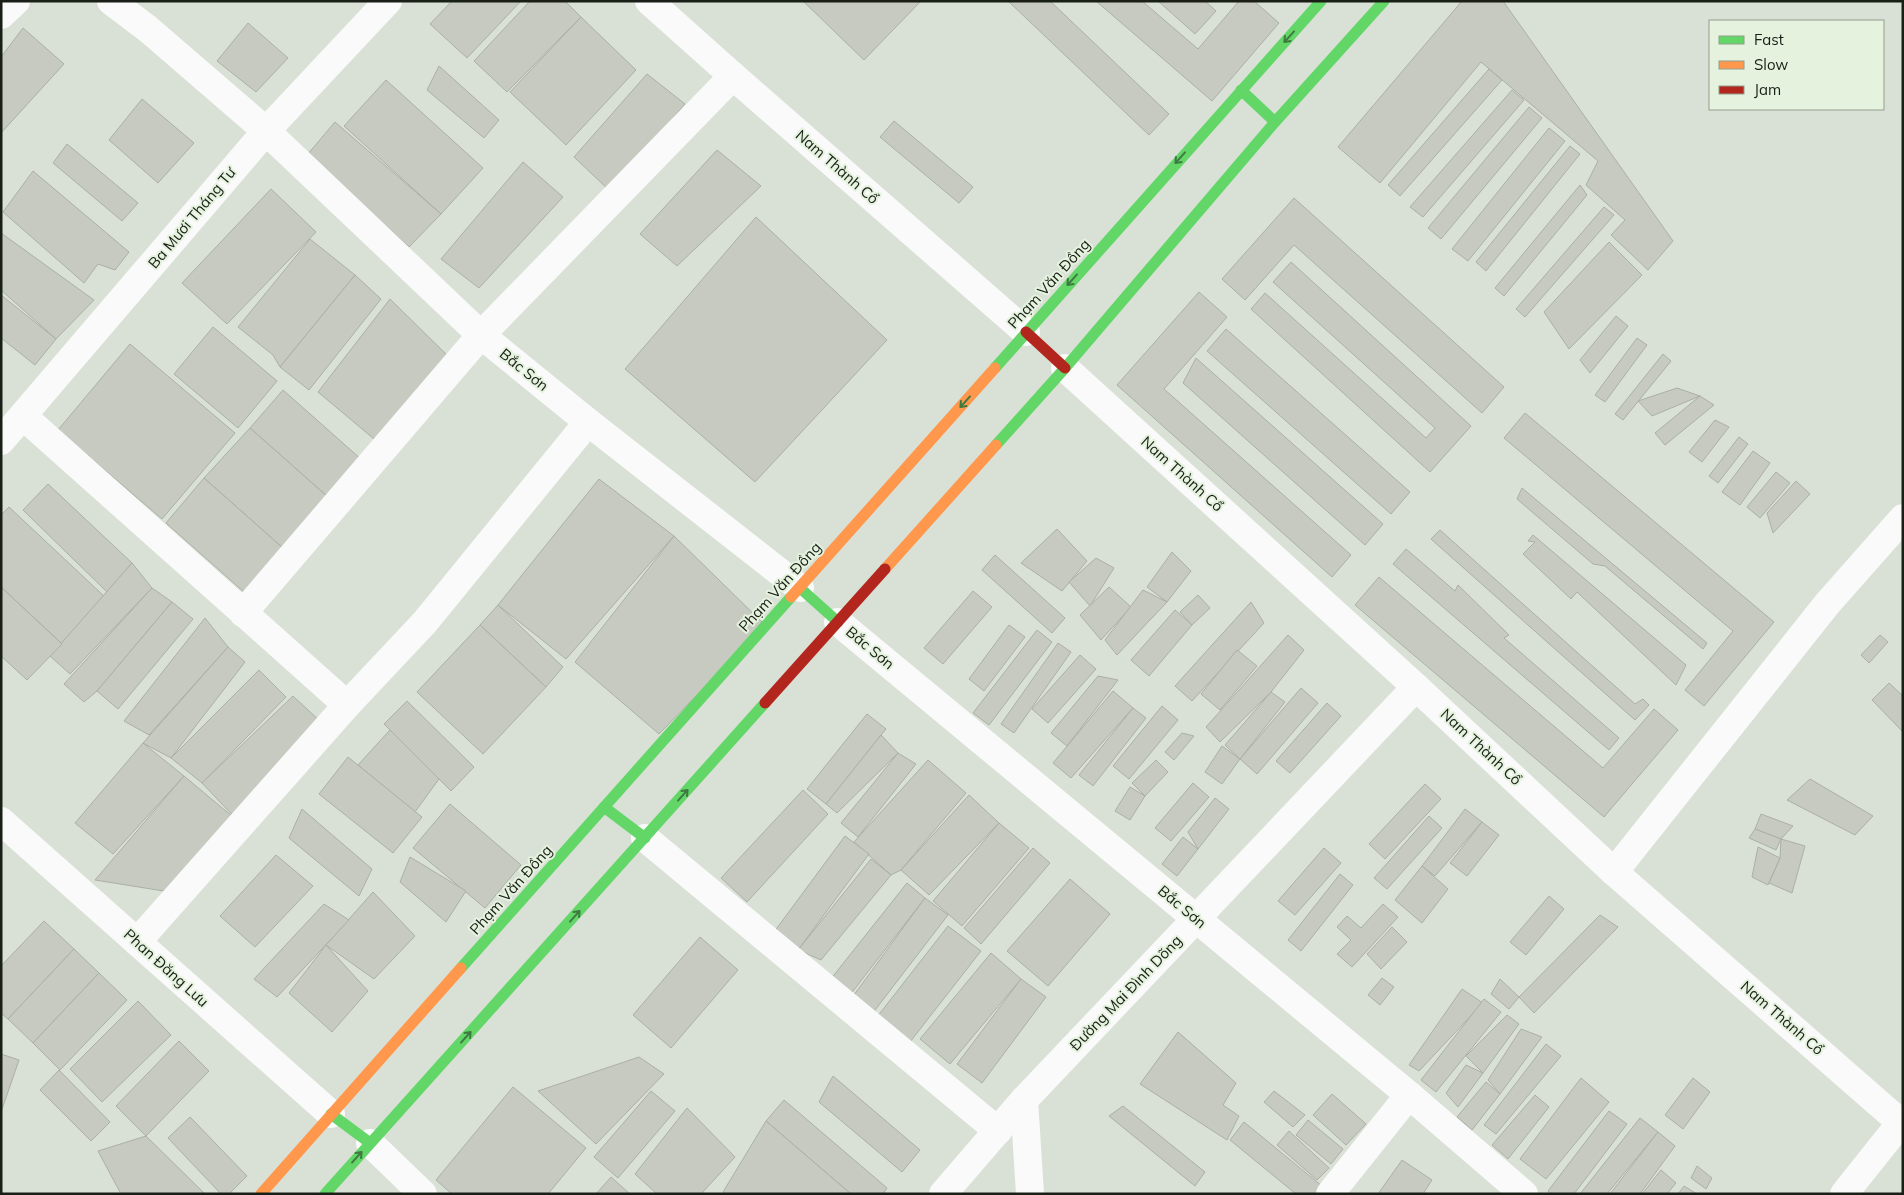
<svg xmlns="http://www.w3.org/2000/svg" width="1904" height="1195" viewBox="0 0 1904 1195" font-family="Mulish,sans-serif">
<style>
.building{fill:#c6cac1;stroke:#abafa6}
.lines{fill:none;stroke-linecap:round;stroke-linejoin:round}
.street{stroke:#f9faf9;stroke-width:28}
.fast{stroke:#63d668;stroke-width:11}
.slow{stroke:#ff974d;stroke-width:11}
.jam{stroke:#b3261e;stroke-width:11}
.oneway{stroke:#3e7a40}
.labels{text-anchor:middle;stroke-width:4;stroke-linejoin:round;paint-order:stroke}
.street-label{font-size:15px;fill:#191e17;stroke:#e5f3de}
</style>
<rect width="100%" height="100%" fill="#d9e1d6"/>
<g class="building">
<polygon points="452,1 521,1 467,58 430,24"/>
<polygon points="530,1 565,1 581,17 507,92 474,61"/>
<polygon points="803,1 921,1 864,60"/>
<polygon points="1008,1 1050,1 1169,114 1149,135"/>
<polygon points="1096,1 1142,1 1198,49 1239,1 1254,1 1279,23 1212,101"/>
<polygon points="1158,1 1205,1 1216,11 1195,34"/>
<polygon points="1462,1 1503,1 1673,241 1648,270 1611,235 1625,220 1586,185 1598,161 1481,62 1380,183 1338,147"/>
<polygon points="581,17 636,70 566,145 510,92"/>
<polygon points="248,23 288,58 256,92 217,61"/>
<polygon points="23,28 64,64 1,133 1,57"/>
<polygon points="439,66 499,120 484,138 427,90"/>
<polygon points="1489,69 1502,80 1400,196 1388,185"/>
<polygon points="647,74 685,104 610,191 574,157"/>
<polygon points="386,80 483,168 441,214 344,126"/>
<polygon points="1512,90 1524,100 1423,217 1410,207"/>
<polygon points="142,99 194,143 158,183 109,140"/>
<polygon points="1529,107 1542,118 1441,239 1428,228"/>
<polygon points="894,121 973,187 959,203 880,137"/>
<polygon points="335,122 441,214 409,247 307,155"/>
<polygon points="1549,128 1565,141 1468,261 1452,249"/>
<polygon points="67,144 138,203 122,221 53,163"/>
<polygon points="1570,146 1580,154 1486,271 1476,262"/>
<polygon points="717,150 761,186 677,266 640,234"/>
<polygon points="523,162 563,197 479,288 441,259"/>
<polygon points="33,171 129,252 115,270 98,264 84,283 3,212"/>
<polygon points="1580,185 1587,195 1504,296 1495,288"/>
<polygon points="271,189 316,232 227,324 182,283"/>
<polygon points="1294,198 1504,387 1482,413 1294,245 1245,300 1222,279"/>
<polygon points="1604,207 1614,215 1525,317 1516,309"/>
<polygon points="756,217 887,340 755,482 625,369"/>
<polygon points="1,233 94,300 56,339 1,290"/>
<polygon points="310,239 355,275 280,367 273,355 238,327"/>
<polygon points="1609,242 1642,275 1569,349 1544,312"/>
<polygon points="1291,262 1471,426 1430,472 1251,309 1265,293 1426,438 1435,428 1273,282"/>
<polygon points="355,275 381,299 309,390 280,367"/>
<polygon points="1199,292 1227,317 1164,389 1351,555 1332,577 1117,385"/>
<polygon points="1,295 56,339 35,365 1,338"/>
<polygon points="390,299 453,361 380,444 318,392"/>
<polygon points="1616,316 1628,326 1590,373 1580,360"/>
<polygon points="213,327 277,381 238,428 174,374"/>
<polygon points="1226,329 1410,492 1391,514 1207,351"/>
<polygon points="1637,338 1647,345 1605,402 1595,395"/>
<polygon points="130,344 235,433 162,519 58,430"/>
<polygon points="1663,354 1671,361 1623,420 1615,414"/>
<polygon points="1196,358 1383,524 1365,545 1183,383"/>
<polygon points="1677,388 1700,396 1652,416 1638,401"/>
<polygon points="283,390 362,460 329,498 250,428"/>
<polygon points="1700,396 1714,405 1665,445 1655,433"/>
<polygon points="1525,413 1774,622 1704,706 1685,690 1733,631 1504,438"/>
<polygon points="1715,420 1729,427 1702,462 1689,452"/>
<polygon points="250,428 329,498 284,549 204,478"/>
<polygon points="1739,437 1748,444 1718,483 1709,476"/>
<polygon points="1753,451 1770,463 1740,505 1722,492"/>
<polygon points="1776,472 1790,483 1760,518 1747,507"/>
<polygon points="204,478 284,549 245,593 166,523"/>
<polygon points="599,479 674,536 566,659 498,605"/>
<polygon points="1796,481 1810,494 1773,533 1767,513"/>
<polygon points="48,484 132,563 107,592 23,510"/>
<polygon points="1522,488 1707,643 1703,649 1605,566 1593,564 1517,499"/>
<polygon points="9,507 105,597 62,644 1,587 1,515"/>
<polygon points="1057,529 1087,561 1062,591 1021,563"/>
<polygon points="1440,530 1635,704 1643,699 1649,705 1635,720 1431,539"/>
<polygon points="1533,535 1686,665 1676,685 1577,592 1571,599 1523,554 1535,542 1528,541"/>
<polygon points="674,536 765,625 659,734 575,662"/>
<polygon points="1406,549 1455,591 1458,585 1509,635 1504,638 1619,738 1609,750 1393,564"/>
<polygon points="1172,552 1191,571 1167,602 1147,587"/>
<polygon points="995,555 1065,618 1052,633 982,570"/>
<polygon points="1096,558 1114,568 1090,606 1069,582"/>
<polygon points="132,563 152,588 70,674 50,656"/>
<polygon points="1379,577 1603,768 1654,709 1678,730 1604,817 1355,605"/>
<polygon points="1,587 62,644 27,680 1,656"/>
<polygon points="1109,587 1131,607 1101,640 1080,615"/>
<polygon points="152,588 172,602 97,691 84,702 64,684"/>
<polygon points="1143,590 1167,602 1117,655 1105,640"/>
<polygon points="973,591 992,607 943,664 924,648"/>
<polygon points="1198,595 1210,608 1192,625 1180,612"/>
<polygon points="172,602 193,619 118,709 97,691"/>
<polygon points="1251,602 1264,623 1192,701 1175,686"/>
<polygon points="498,605 563,667 546,687 480,625"/>
<polygon points="1175,610 1192,625 1149,676 1131,660"/>
<polygon points="205,618 228,647 149,735 124,721"/>
<polygon points="480,625 546,687 483,754 417,692"/>
<polygon points="1009,625 1025,637 984,691 969,679"/>
<polygon points="1037,630 1052,642 989,725 973,713"/>
<polygon points="1288,635 1304,650 1271,692 1220,742 1206,727"/>
<polygon points="1880,635 1888,642 1869,663 1861,655"/>
<polygon points="1058,643 1071,652 1014,733 1001,724"/>
<polygon points="228,647 245,662 171,758 143,743"/>
<polygon points="1237,650 1257,666 1220,710 1201,694"/>
<polygon points="1080,655 1096,669 1048,723 1032,709"/>
<polygon points="259,670 286,697 202,783 171,758"/>
<polygon points="1098,676 1118,680 1067,746 1051,733"/>
<polygon points="1889,683 1903,696 1903,732 1872,700"/>
<polygon points="1301,688 1318,703 1257,774 1240,759"/>
<polygon points="1113,691 1133,708 1071,778 1053,763"/>
<polygon points="1271,692 1285,702 1240,759 1225,745"/>
<polygon points="293,696 321,722 239,822 202,783"/>
<polygon points="407,701 474,767 451,791 384,724"/>
<polygon points="1327,703 1341,716 1290,773 1276,761"/>
<polygon points="1162,706 1178,720 1129,779 1113,766"/>
<polygon points="1133,708 1146,718 1093,786 1079,775"/>
<polygon points="867,714 886,729 826,804 807,789"/>
<polygon points="390,730 439,779 415,812 358,765"/>
<polygon points="1182,733 1194,736 1174,760 1165,752"/>
<polygon points="881,735 898,753 837,813 826,804"/>
<polygon points="143,743 184,776 113,854 75,823"/>
<polygon points="1222,746 1240,759 1222,784 1205,772"/>
<polygon points="898,753 916,764 858,837 841,823"/>
<polygon points="348,757 422,817 393,853 319,794"/>
<polygon points="928,760 966,793 901,870 891,875 854,842"/>
<polygon points="1156,760 1168,772 1145,796 1132,783"/>
<polygon points="184,776 239,822 170,892 95,880"/>
<polygon points="1810,779 1873,816 1855,835 1787,800"/>
<polygon points="1193,783 1209,797 1171,841 1155,828"/>
<polygon points="1425,784 1441,799 1385,859 1369,844"/>
<polygon points="1130,787 1145,796 1130,820 1115,811"/>
<polygon points="803,790 828,814 747,902 721,878"/>
<polygon points="969,795 999,823 929,895 901,870"/>
<polygon points="1215,798 1229,809 1198,849 1188,832"/>
<polygon points="450,804 521,865 485,908 413,848"/>
<polygon points="302,809 372,869 359,896 289,838"/>
<polygon points="1465,809 1482,822 1435,876 1422,866"/>
<polygon points="1761,814 1793,826 1781,839 1755,829"/>
<polygon points="1429,816 1442,828 1387,889 1374,878"/>
<polygon points="1482,822 1499,835 1467,876 1450,863"/>
<polygon points="999,823 1029,848 962,926 933,901"/>
<polygon points="1755,829 1781,839 1776,850 1749,838"/>
<polygon points="845,836 869,854 798,950 774,932"/>
<polygon points="1183,837 1198,849 1177,876 1162,864"/>
<polygon points="1781,839 1805,846 1792,893 1769,883 1780,858"/>
<polygon points="1758,847 1780,858 1768,885 1752,877"/>
<polygon points="1033,848 1050,863 981,944 964,928"/>
<polygon points="1324,848 1341,863 1295,915 1278,901"/>
<polygon points="276,855 313,886 255,947 220,916"/>
<polygon points="410,857 466,891 446,922 400,882"/>
<polygon points="871,859 891,875 821,960 798,950"/>
<polygon points="1422,866 1448,889 1422,923 1395,900"/>
<polygon points="1340,874 1353,885 1301,951 1288,940"/>
<polygon points="1070,879 1110,914 1048,986 1007,951"/>
<polygon points="907,883 925,898 850,995 830,980"/>
<polygon points="373,892 415,936 374,979 326,945"/>
<polygon points="1549,896 1564,909 1526,955 1510,942"/>
<polygon points="925,898 948,915 872,1014 851,999"/>
<polygon points="324,904 349,920 277,997 254,979"/>
<polygon points="1383,904 1398,917 1352,967 1337,954 1351,940 1337,927 1347,916 1361,928"/>
<polygon points="1600,915 1618,927 1534,1013 1519,997"/>
<polygon points="44,921 74,949 8,1019 1,1013 1,966"/>
<polygon points="948,926 981,951 910,1042 877,1017"/>
<polygon points="1392,927 1407,942 1381,969 1367,954"/>
<polygon points="700,937 738,970 671,1048 633,1015"/>
<polygon points="326,945 368,991 332,1032 289,993"/>
<polygon points="74,949 99,973 33,1043 8,1019"/>
<polygon points="991,953 1021,979 950,1064 920,1039"/>
<polygon points="99,973 127,1000 60,1070 33,1043"/>
<polygon points="1382,978 1394,987 1380,1005 1368,995"/>
<polygon points="1021,979 1046,997 982,1083 957,1064"/>
<polygon points="1500,979 1519,997 1509,1009 1491,994"/>
<polygon points="1462,989 1483,1003 1419,1071 1409,1065"/>
<polygon points="1484,999 1501,1012 1436,1092 1421,1080"/>
<polygon points="138,1001 171,1035 102,1102 70,1069"/>
<polygon points="1507,1015 1519,1024 1483,1073 1466,1056"/>
<polygon points="1521,1029 1542,1037 1500,1094 1488,1080"/>
<polygon points="1178,1032 1236,1083 1223,1105 1239,1116 1227,1140 1140,1084"/>
<polygon points="179,1041 209,1071 146,1136 116,1106"/>
<polygon points="1546,1044 1561,1056 1496,1134 1484,1125"/>
<polygon points="1,1054 19,1060 1,1112"/>
<polygon points="639,1057 664,1074 596,1144 538,1091"/>
<polygon points="1466,1065 1483,1073 1458,1107 1446,1093"/>
<polygon points="59,1070 110,1122 91,1141 40,1090"/>
<polygon points="833,1076 920,1150 902,1172 819,1102"/>
<polygon points="1581,1078 1609,1102 1546,1179 1520,1159"/>
<polygon points="1693,1078 1710,1092 1683,1129 1665,1115"/>
<polygon points="1486,1082 1500,1094 1472,1130 1457,1117"/>
<polygon points="513,1087 586,1148 548,1194 452,1194 436,1180"/>
<polygon points="651,1091 675,1111 618,1178 594,1157"/>
<polygon points="1274,1091 1305,1115 1293,1127 1264,1102"/>
<polygon points="1332,1094 1366,1124 1346,1145 1313,1115"/>
<polygon points="1535,1095 1549,1107 1508,1159 1492,1145"/>
<polygon points="784,1100 887,1188 883,1194 851,1194 766,1121"/>
<polygon points="1123,1106 1205,1172 1195,1186 1109,1116"/>
<polygon points="687,1108 735,1157 701,1194 657,1194 635,1174"/>
<polygon points="1609,1111 1627,1124 1574,1194 1552,1194 1548,1191"/>
<polygon points="190,1117 247,1176 229,1194 221,1194 168,1138"/>
<polygon points="1640,1118 1658,1132 1607,1194 1580,1194"/>
<polygon points="1308,1120 1343,1149 1331,1164 1296,1135"/>
<polygon points="766,1121 851,1194 726,1194 723,1192"/>
<polygon points="1244,1122 1322,1186 1316,1194 1296,1194 1230,1140"/>
<polygon points="1289,1131 1329,1168 1317,1180 1277,1145"/>
<polygon points="1658,1132 1675,1146 1640,1194 1610,1194"/>
<polygon points="146,1136 205,1194 121,1194 98,1151"/>
<polygon points="1402,1160 1432,1180 1423,1194 1378,1194"/>
<polygon points="1697,1166 1712,1178 1706,1189 1691,1178"/>
<polygon points="1661,1170 1676,1183 1667,1194 1642,1194"/>
<polygon points="611,1177 630,1194 596,1194"/>
<polygon points="1684,1186 1697,1194 1678,1194"/>
</g>
<g class="lines">
<g class="street">
<polyline points="111,1 148,29 266,131 481,335 588,422 800,588"/>
<polyline points="649,1 733,76 1026,332"/>
<polyline points="1,15 16,1"/>
<polyline points="1065,368 1416,687 1614,872 1900,1122"/>
<polyline points="23,416 347,705"/>
<polyline points="1,441 266,131 388,1"/>
<polyline points="243,613 481,335 733,76"/>
<polyline points="838,622 1409,1095 1524,1194"/>
<polyline points="1,821 331,1114"/>
<polyline points="645,838 998,1131"/>
<polyline points="1614,872 1827,604 1903,518"/>
<polyline points="137,942 347,705 425,622 588,422"/>
<polyline points="1024,1100 1030,1194"/>
<polyline points="370,1143 423,1194"/>
<polyline points="943,1194 1024,1100 1416,687"/>
<polyline points="1330,1194 1409,1095"/>
<polyline points="1844,1194 1903,1120"/>
</g>
<g class="fast">
<polyline points="1241,90 1275,122"/>
<polyline points="995,368 1321,1"/>
<polyline points="996,445 1065,368 1275,122 1384,1"/>
<polyline points="800,588 838,622"/>
<polyline points="604,807 645,838"/>
<polyline points="461,968 791,597"/>
<polyline points="331,1114 370,1143"/>
<polyline points="325,1194 765,703"/>
</g>
<g class="slow">
<polyline points="885,569 996,445"/>
<polyline points="791,597 995,368"/>
<polyline points="261,1194 461,968"/>
</g>
<g class="jam">
<polyline points="1026,332 1065,368"/>
<polyline points="765,703 885,569"/>
</g>
</g>
<defs><path id="oneway-shaft" d="M-6 0H5M1.5-3L5.5 0L1.5 3" fill="none" stroke-width="1.6" stroke-linecap="round" stroke-linejoin="round" transform="scale(1.25)"/></defs>
<g class="oneway">
<use href="#oneway-shaft" transform="translate(1289 37) rotate(132)"/>
<use href="#oneway-shaft" transform="translate(1180 158) rotate(132)"/>
<use href="#oneway-shaft" transform="translate(1072 280) rotate(132)"/>
<use href="#oneway-shaft" transform="translate(965 402) rotate(132)"/>
<use href="#oneway-shaft" transform="translate(683 795) rotate(-48)"/>
<use href="#oneway-shaft" transform="translate(575 916) rotate(-48)"/>
<use href="#oneway-shaft" transform="translate(466 1037) rotate(-48)"/>
<use href="#oneway-shaft" transform="translate(357 1157) rotate(-48)"/>
</g>
<g class="labels">
<g class="street-label">
<text transform="translate(837 167) rotate(41)" y="5">Nam Thành Cổ</text>
<text transform="translate(192 218) rotate(-50)" y="5">Ba Mươi Tháng Tư</text>
<text transform="translate(1049 284) rotate(-48)" y="5">Phạm Văn Đồng</text>
<text transform="translate(524 370) rotate(39)" y="5">Bắc Sơn</text>
<text transform="translate(1182 474) rotate(42)" y="5">Nam Thành Cổ</text>
<text transform="translate(780 587) rotate(-48)" y="5">Phạm Văn Đồng</text>
<text transform="translate(870 648) rotate(40)" y="5">Bắc Sơn</text>
<text transform="translate(1481 747) rotate(43)" y="5">Nam Thành Cổ</text>
<text transform="translate(511 890) rotate(-48)" y="5">Phạm Văn Đồng</text>
<text transform="translate(1182 907) rotate(40)" y="5">Bắc Sơn</text>
<text transform="translate(166 968) rotate(42)" y="5">Phan Đăng Lưu</text>
<text transform="translate(1126 993) rotate(-46)" y="5">Đường Mai Đình Dõng</text>
<text transform="translate(1782 1018) rotate(41)" y="5">Nam Thành Cổ</text>
</g>
</g>
<rect width="1904" height="1195" fill="none" stroke="#191e17" stroke-width="5"/>
<rect x="1709" y="20" width="175" height="90" fill="#e5f3de" stroke="#939e8e"/>
<rect x="1719" y="36" width="25" height="8" fill="#63d668" stroke="#939e8e"/>
<text x="1754" y="45" font-size="15" fill="#191e17">Fast</text>
<rect x="1719" y="61" width="25" height="8" fill="#ff974d" stroke="#939e8e"/>
<text x="1754" y="70" font-size="15" fill="#191e17">Slow</text>
<rect x="1719" y="86" width="25" height="8" fill="#b3261e" stroke="#939e8e"/>
<text x="1754" y="95" font-size="15" fill="#191e17">Jam</text>
</svg>
